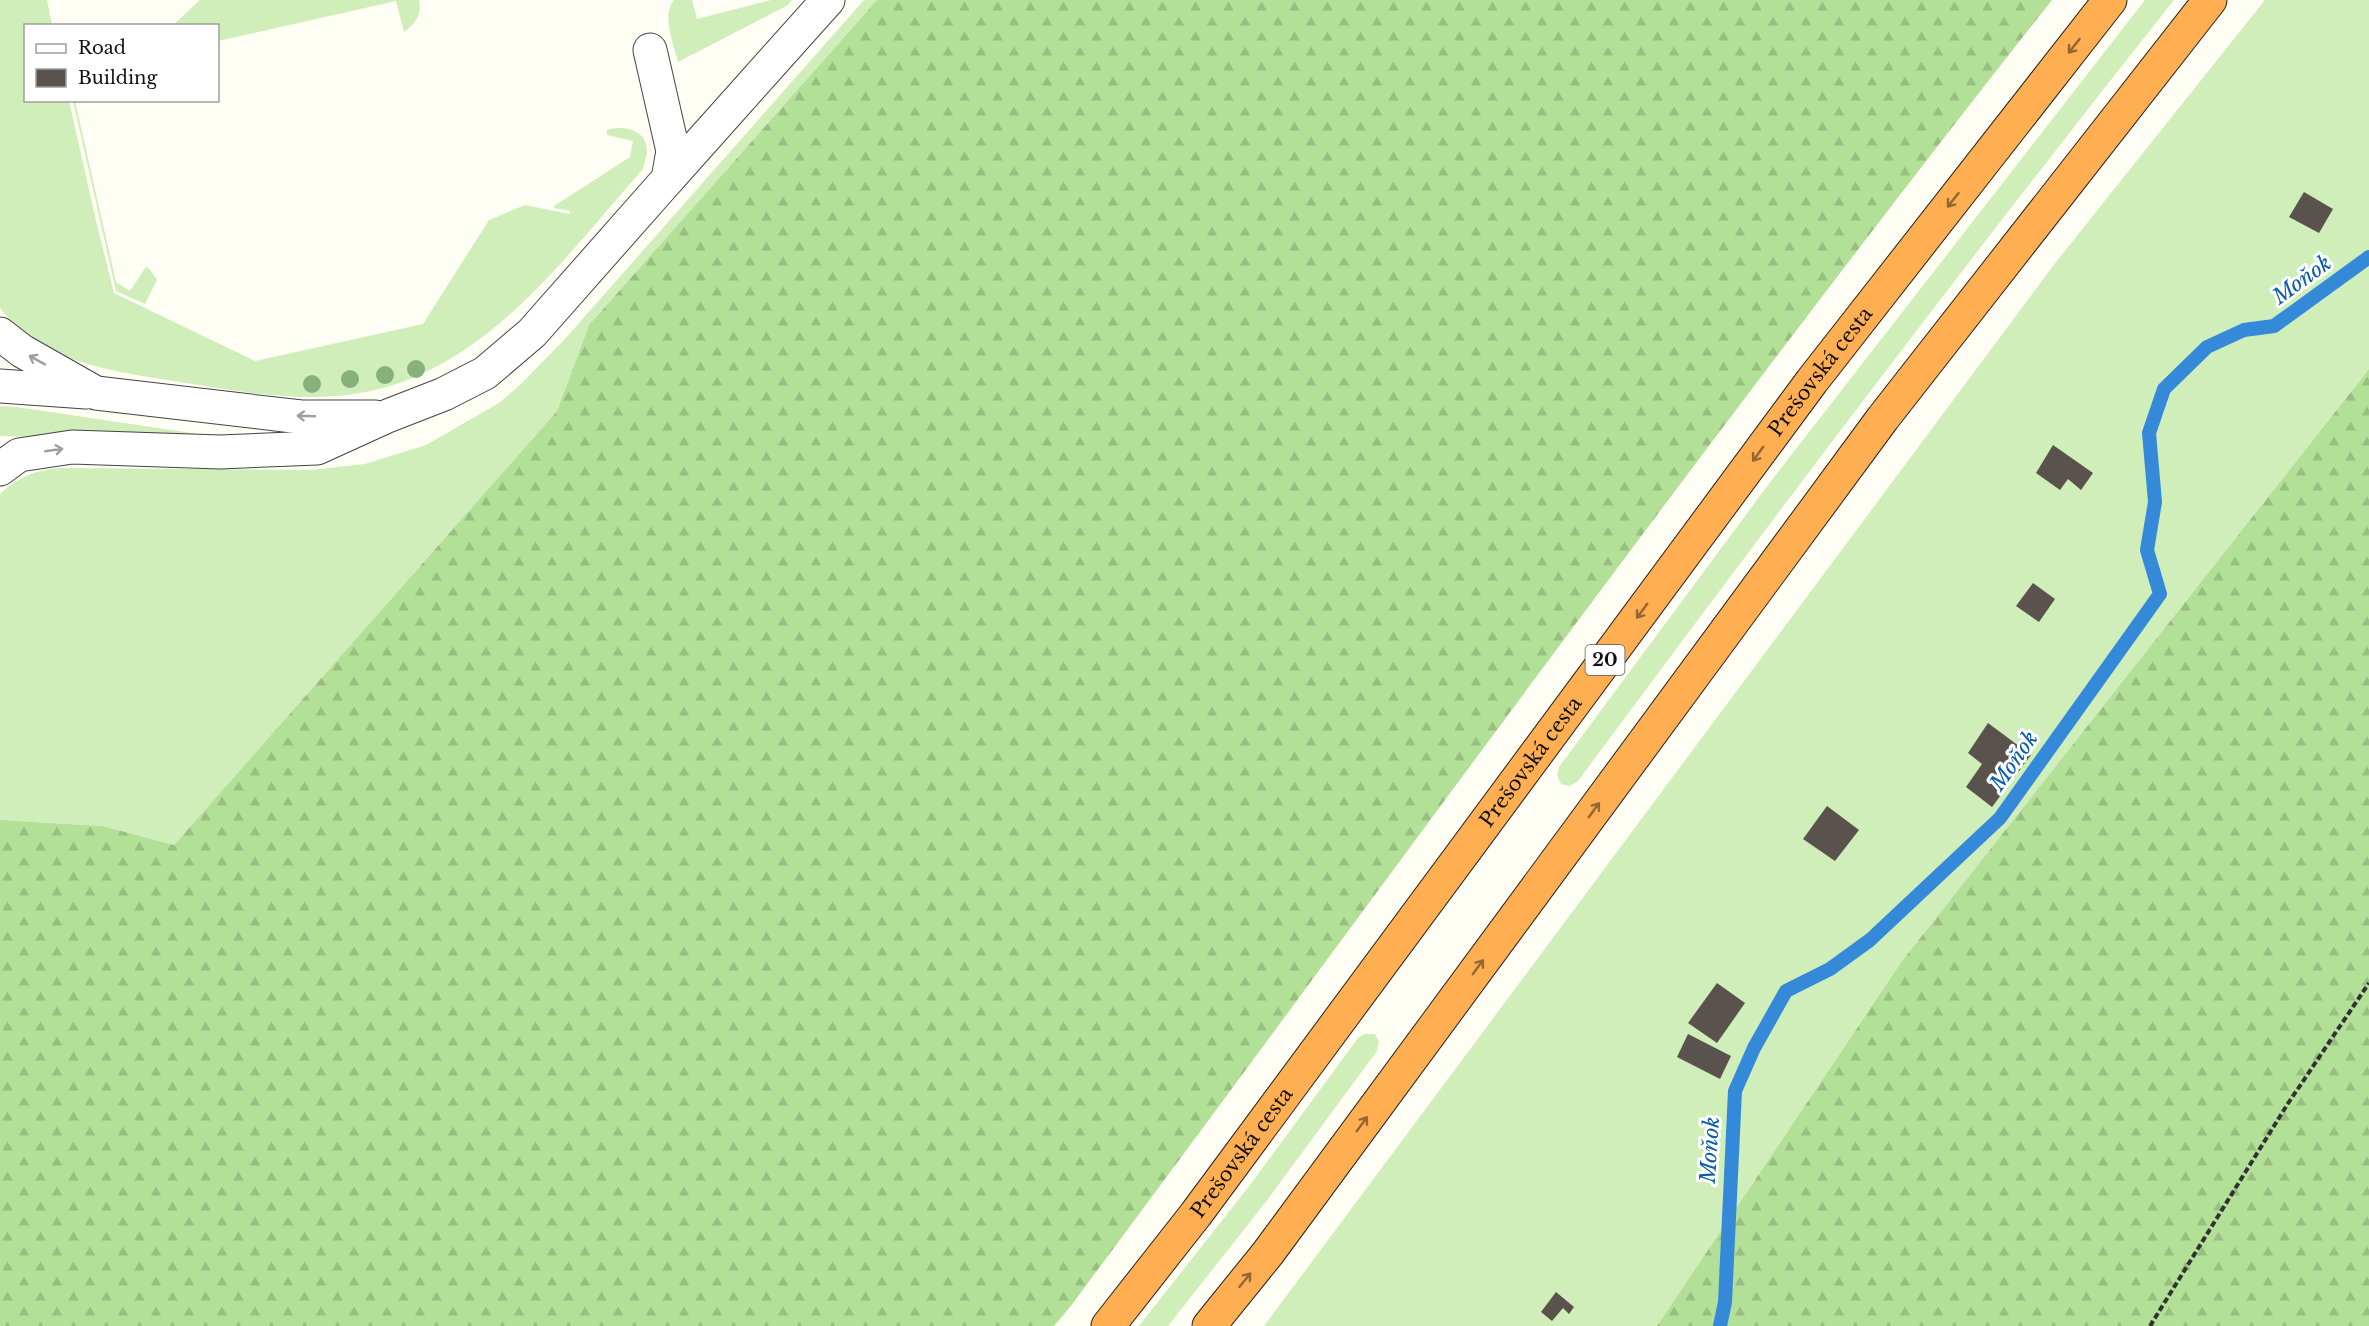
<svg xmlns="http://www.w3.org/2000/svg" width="2369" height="1326" viewBox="0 0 2369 1326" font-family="'Libre Baskerville',serif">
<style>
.grass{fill:#d0eeb9}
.forest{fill:url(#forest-firs)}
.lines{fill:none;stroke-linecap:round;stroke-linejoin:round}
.stream{stroke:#348ad9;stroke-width:14}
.building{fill:#5a524c}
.minor-casing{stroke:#434343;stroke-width:35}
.highway-casing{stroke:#212121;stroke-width:35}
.path{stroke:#323232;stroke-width:4;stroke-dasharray:6 3;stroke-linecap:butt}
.minor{stroke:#fff;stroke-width:33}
.highway{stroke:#ffaf52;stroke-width:33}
.tree{fill:#87b07c}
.oneway{stroke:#936734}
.oneway2{stroke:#9f9f9f}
.labels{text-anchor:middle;stroke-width:6;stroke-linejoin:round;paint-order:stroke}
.shield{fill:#fff;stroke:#585858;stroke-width:1.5}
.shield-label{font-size:18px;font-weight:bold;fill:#101010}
.street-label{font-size:20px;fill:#101010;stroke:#fff}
.water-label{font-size:21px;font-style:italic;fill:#0d5caf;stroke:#fff}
</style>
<defs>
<pattern id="forest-firs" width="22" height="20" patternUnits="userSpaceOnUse" patternTransform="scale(1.5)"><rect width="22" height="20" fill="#b2e097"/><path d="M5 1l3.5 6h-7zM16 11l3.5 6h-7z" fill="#98bf81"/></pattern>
</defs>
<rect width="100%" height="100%" fill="#fffef4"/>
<g class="grass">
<path d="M0 0H47L52 25 26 26V100L69 101 97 225 114 293 255 361 423 324 489 220 525 205 570 214V211L554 208V206L630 157 633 141 607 135V130C623 125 646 129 647 150 647 156 644 163 643 169 561 261 480 379 347 395 287 402 226 389 167 380 106 370 40 361 0 308Z"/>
<path d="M200 0H419C422 15 416 23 404 32L396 1 218 41V26L173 25Z"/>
<path d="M674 0H692L697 19 771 0H792L788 5 678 62C674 44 661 16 674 0Z"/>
<path d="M864 0H877L589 325 557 411 174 845 103 826 0 820V494C17 477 37 470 60 468L311 470 365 464 426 445 499 403 521 384 564 340Z"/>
<path d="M2145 0H2174C1970 257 1773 518 1578 781L1570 786 1561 784 1557 775 1559 767 1771 481Z"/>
<polygon points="2265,0 2369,0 2369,369 1902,961 1657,1326 1264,1326 2056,262"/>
<polygon points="73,101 75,101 116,282 130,291 145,268 148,267 157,280 145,304 116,291"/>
<polygon points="0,406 17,407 218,437 60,438 0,436"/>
<polygon points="1364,1034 1375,1034 1379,1042 1377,1051 1268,1199 1168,1326 1139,1326 1250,1185 1358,1038"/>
</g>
<g class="forest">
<path d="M877 0H2052C1714 428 1395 870 1070 1307L1054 1326H0V820L103 826 174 845 557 411 589 325Z"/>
<polygon points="2369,369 2369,1326 1657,1326 1902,961"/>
</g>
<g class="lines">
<polyline class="stream" points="1720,1326 1725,1302 1735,1091 1754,1048 1786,991 1830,969 1870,940 2000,818 2160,594 2147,550 2155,502 2149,433 2164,389 2207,347 2244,330 2274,326 2369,257"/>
</g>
<g class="building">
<polygon points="2304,192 2333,209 2319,233 2289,217"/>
<polygon points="2053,445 2093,473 2081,490 2068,479 2060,490 2036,473"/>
<polygon points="2033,583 2055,599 2039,622 2016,606"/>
<polygon points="1988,723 2031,755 1992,807 1966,787 1982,764 1968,753"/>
<polygon points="1827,806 1859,830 1835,861 1803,839"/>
<polygon points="1717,983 1745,1003 1717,1043 1688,1023"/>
<polygon points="1688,1034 1731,1056 1720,1079 1677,1057"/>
<polygon points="1556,1292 1574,1307 1569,1314 1563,1308 1552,1321 1541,1312"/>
</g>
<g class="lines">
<defs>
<g id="minor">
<polyline points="668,179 828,0"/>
<polyline points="0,334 22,351 96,393 301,417 375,417"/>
<polyline points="0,386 86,392"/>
<polyline points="0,469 19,455 72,447 220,452 317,448 385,417 444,394 485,373 532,333 668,179 673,151 650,50"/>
</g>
<g id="highway">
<path id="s1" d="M1108 1326 1196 1214 1812 381 2110 0"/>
<polyline points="1209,1326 1268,1253 1883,418 2210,0"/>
</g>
</defs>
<use href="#minor" class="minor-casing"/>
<use href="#highway" class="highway-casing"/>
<polyline class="path" points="2150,1326 2287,1105 2369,983"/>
<use href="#minor" class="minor"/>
<use href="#highway" class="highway"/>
</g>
<g class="tree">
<circle cx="416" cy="369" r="9"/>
<circle cx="385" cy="375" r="9"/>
<circle cx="350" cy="379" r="9"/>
<circle cx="312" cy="384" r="9"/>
</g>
<defs><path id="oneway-shaft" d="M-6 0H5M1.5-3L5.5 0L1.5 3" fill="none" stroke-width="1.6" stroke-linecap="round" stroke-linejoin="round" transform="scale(1.5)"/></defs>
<g class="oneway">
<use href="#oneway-shaft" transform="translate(2074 46) rotate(128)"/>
<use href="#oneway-shaft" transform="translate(1953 200) rotate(128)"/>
<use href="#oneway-shaft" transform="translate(1758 454) rotate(126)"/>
<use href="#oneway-shaft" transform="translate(1642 611) rotate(126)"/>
<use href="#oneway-shaft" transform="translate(1594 810) rotate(-54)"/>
<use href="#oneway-shaft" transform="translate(1478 967) rotate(-54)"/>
<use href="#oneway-shaft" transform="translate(1362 1124) rotate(-54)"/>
<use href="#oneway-shaft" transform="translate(1245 1280) rotate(-51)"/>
</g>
<g class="oneway2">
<use href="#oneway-shaft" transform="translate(37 360) rotate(-151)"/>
<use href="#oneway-shaft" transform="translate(306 416) rotate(-178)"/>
<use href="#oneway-shaft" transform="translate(54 450) rotate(-8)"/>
</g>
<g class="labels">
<rect class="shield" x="1585.5" y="645" width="39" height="30" rx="4.5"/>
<g class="shield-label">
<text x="1605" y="666">20</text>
</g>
<g class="street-label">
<text dy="7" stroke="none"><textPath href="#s1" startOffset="1191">Prešovská cesta</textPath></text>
<text dy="7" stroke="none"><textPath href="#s1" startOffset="705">Prešovská cesta</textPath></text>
<text dy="7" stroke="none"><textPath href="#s1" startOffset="219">Prešovská cesta</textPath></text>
</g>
<g class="water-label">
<text transform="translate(2302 280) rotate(-36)" y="7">Moňok</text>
<text transform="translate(2014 761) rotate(-55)" y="7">Moňok</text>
<text transform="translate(1710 1150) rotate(-86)" y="7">Moňok</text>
</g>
</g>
<rect x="24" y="24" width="195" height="78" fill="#ffffff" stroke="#9f9f9f" stroke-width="1.5"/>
<rect x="36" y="44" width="30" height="9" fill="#ffffff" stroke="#9f9f9f" stroke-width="1.5"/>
<text x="78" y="54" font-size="18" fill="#101010">Road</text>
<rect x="36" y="69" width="30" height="18" fill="#5a524c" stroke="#9f9f9f" stroke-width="1.5"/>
<text x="78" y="84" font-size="18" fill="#101010">Building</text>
</svg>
